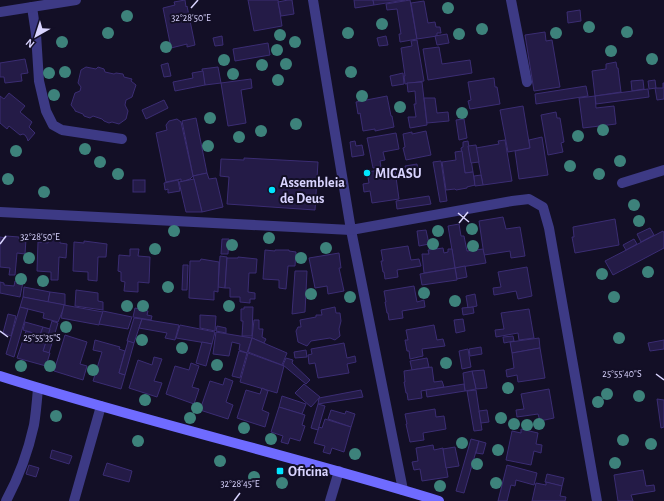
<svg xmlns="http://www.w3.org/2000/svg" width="664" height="501" viewBox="0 0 664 501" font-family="'Alegreya Sans',sans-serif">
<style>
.building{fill:#241b47;stroke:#3b2d73}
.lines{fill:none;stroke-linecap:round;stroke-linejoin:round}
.street{stroke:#3d3a85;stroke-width:10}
.secondary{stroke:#6f6bff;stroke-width:10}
.tree{fill:#3d827b}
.ticks{fill:none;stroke:#d9d4ff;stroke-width:1.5}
.poi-dot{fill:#00e5ff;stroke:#130f26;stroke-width:1.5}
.labels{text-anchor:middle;stroke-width:4;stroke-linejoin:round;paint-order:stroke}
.poi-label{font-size:14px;font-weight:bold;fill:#d9d4ff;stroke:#130f26;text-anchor:start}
.ticks-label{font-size:10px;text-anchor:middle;fill:#d9d4ff;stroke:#130f26;stroke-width:4;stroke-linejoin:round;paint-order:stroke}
</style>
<rect width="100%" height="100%" fill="#130f26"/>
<g class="building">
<polygon points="185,0 186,7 187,6 195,45 187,47 187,44 171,48 163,8 175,5 174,2"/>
<polygon points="248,0 278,0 282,26 254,31"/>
<polygon points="288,0 292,0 294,14 281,16 278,2"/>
<polygon points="354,0 373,0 374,5 355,8"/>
<polygon points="373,0 405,0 374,5"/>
<polygon points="410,0 417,39 400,42 399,34 401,34 397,9 387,10 386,4"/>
<polygon points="424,1 428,23 435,22 436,27 440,27 441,33 437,33 437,36 417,39 411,3"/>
<polygon points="580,10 581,21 568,23 567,12"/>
<polygon points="545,32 546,41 552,40 560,87 534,91 525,35"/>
<polygon points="447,34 449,43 437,45 435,36"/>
<polygon points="222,36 223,45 215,46 213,38"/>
<polygon points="386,36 388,45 379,46 377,38"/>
<polygon points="417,40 424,81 405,84 404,76 405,76 401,48 412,46 411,41"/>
<polygon points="268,43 270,55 235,61 233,49"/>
<polygon points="439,47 442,64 470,60 472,73 428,80 423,49"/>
<polygon points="25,59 28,73 21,74 22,81 5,83 4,77 0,77 0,63"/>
<polygon points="616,62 617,68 618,68 621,92 595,96 592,71 606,69 606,64"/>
<polygon points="168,63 171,76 164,77 161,65"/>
<polygon points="86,67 96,69 98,67 104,69 105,72 114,74 116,73 123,74 124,77 132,79 131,81 136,85 132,97 126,100 125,105 128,111 126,119 119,124 112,122 109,123 104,121 102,119 93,116 90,118 84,116 83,114 75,111 75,110 71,105 75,93 80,91 81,87 78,83 81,70"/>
<polygon points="218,67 221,83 205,85 202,69"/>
<polygon points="203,71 205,85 175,91 173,82 193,78 192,73"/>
<polygon points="403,73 404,84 392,86 390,76"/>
<polygon points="494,78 495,87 497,87 500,104 470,109 468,101 471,100 468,82"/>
<polygon points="251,79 252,88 241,90 246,123 228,126 221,83"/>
<polygon points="643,80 644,89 632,91 631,81"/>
<polygon points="655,80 656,88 649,89 648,81"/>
<polygon points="422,82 427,125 410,128 408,117 416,117 414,104 416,104 415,91 408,92 407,83"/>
<polygon points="663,83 664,83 664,99 657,100 655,88 663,88"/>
<polygon points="586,86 588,96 536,104 535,94"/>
<polygon points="648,89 649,97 596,104 595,96"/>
<polygon points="9,93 25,106 20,112 32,122 29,127 35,133 28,141 27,138 25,135 23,134 20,135 9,126 7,129 0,123 0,96 4,99"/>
<polygon points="387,96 391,116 392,116 394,127 375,131 375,129 363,131 360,113 358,114 356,102"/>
<polygon points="595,96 596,108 614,106 616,124 583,128 579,98"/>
<polygon points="424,98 435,98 437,113 448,112 449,121 427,123"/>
<polygon points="164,100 168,108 146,119 142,110"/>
<polygon points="523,106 530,148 508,152 500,110"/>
<polygon points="556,112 557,118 560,118 564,142 561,143 563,152 548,155 541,115"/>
<polygon points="196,118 207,173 193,176 182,121"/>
<polygon points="177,119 181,122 193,176 190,179 181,182 181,179 166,182 156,133 167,130 166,125 169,121"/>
<polygon points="464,119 467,138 459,140 456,120"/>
<polygon points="426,131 431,155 406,160 403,148 405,147 403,134 412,132 412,134"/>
<polygon points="396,133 399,149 383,152 385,160 380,161 381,167 373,168 367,138"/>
<polygon points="542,137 548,175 519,179 515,151 530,148 529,140"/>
<polygon points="505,140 512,181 483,185 476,148 499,144 498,141"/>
<polygon points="355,141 356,146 362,145 364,155 352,157 350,142"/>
<polygon points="468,141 473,172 465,173 461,148 463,147 463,142"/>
<polygon points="476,145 479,162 471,163 468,146"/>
<polygon points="462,151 465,173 473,172 475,185 467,187 467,188 456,190 455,189 446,190 442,162 456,160 455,152"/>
<polygon points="244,158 318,162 315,210 227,204 229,177 220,176 221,159 244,160"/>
<polygon points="441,161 447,201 440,202 433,162"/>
<polygon points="417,164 418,171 406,173 405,166"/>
<polygon points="393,168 393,170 395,170 399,199 372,203 370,191 364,192 363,184 369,183 367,172"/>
<polygon points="207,173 209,179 216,178 223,207 202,212 193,176"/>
<polygon points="481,175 483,185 475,186 474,176"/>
<polygon points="194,179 195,183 202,212 186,212 179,182"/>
<rect x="133" y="180" width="12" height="12"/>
<polygon points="178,180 180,191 168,193 168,189 165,190 164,183"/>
<polygon points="429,196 431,204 397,209 396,201"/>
<polygon points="503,217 506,229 520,227 525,256 511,258 510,251 484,255 479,221"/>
<polygon points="615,219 619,245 575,253 572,237 574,237 573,227"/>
<polygon points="459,224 461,236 464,236 467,251 483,249 486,263 455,268 448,226"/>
<polygon points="650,228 654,235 641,242 637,234"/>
<polygon points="426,230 429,244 419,246 417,231"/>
<polygon points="663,231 664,233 664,248 613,275 605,261"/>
<polygon points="6,236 19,237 19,239 26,239 25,254 17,253 15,275 9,275 10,268 0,267 0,237 6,238"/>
<polygon points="49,238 60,239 60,243 67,244 66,258 59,257 58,280 51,280 51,272 37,271 38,242 48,243"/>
<polygon points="222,239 229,239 228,254 221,254"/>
<polygon points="634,239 637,244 626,250 623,245"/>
<polygon points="84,241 107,244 106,257 98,257 97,281 88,280 88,272 73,271 74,242 84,243"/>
<polygon points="408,246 411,260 419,259 421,266 397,270 398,277 385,279 384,272 383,272 381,261 383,261 381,250"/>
<polygon points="443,248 444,253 448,252 448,249 452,249 455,268 424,273 422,254 429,254 428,250"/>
<polygon points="130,249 139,249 138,256 150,257 149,283 138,282 138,292 124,291 125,282 121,281 121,272 118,271 119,255 130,256"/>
<polygon points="265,250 275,251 275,250 289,250 289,251 296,252 295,266 288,266 286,289 279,288 279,280 263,279"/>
<polygon points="339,253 341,268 339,268 344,291 328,294 327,286 315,288 309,258"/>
<polygon points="220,256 227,257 225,288 218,287"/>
<polygon points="238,257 257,259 256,273 249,273 248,292 255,293 255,299 250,299 250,303 240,302 240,297 230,297 230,288 225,288 227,258 238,258"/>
<polygon points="201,259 219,262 218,292 214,291 214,300 189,298 190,261 200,261"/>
<polygon points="183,265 188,265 187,290 182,290"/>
<polygon points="465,266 467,277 457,279 455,268"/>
<polygon points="527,267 532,296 518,299 516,291 494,295 493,288 501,287 498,272"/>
<polygon points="455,268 457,280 422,285 420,274"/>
<polygon points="295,271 307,271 305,312 292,314"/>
<polygon points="15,281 23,282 20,297 0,293 0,282 4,283 4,285 14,286"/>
<polygon points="414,286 417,302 424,300 425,307 402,311 403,318 389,320 388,313 387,313 385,302 386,302 384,291"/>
<polygon points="24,287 50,292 48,302 23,297"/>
<polygon points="76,290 98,293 98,301 103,302 103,310 75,306"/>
<polygon points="50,292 65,294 65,305 48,302"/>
<polygon points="475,294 477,306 468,308 466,296"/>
<polygon points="23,297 65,305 58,322 43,318 44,313 20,307"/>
<polygon points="64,305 103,312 99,325 61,318"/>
<polygon points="20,307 28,309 14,357 6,354"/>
<polygon points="244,307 253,307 252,336 242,336 243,321 241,321 241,309 244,309"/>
<polygon points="335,307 336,313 340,313 341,321 339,329 340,336 335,340 330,338 311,341 307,346 298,342 296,331 298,327 301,327 300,320 316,317 316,315 322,315 321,310"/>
<polygon points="473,307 474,313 463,315 462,308"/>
<polygon points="135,308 148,311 147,315 152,316 151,320 133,317"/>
<polygon points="529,309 534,338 519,340 518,333 496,337 495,330 504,329 501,313"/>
<polygon points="103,311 132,317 128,329 99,324"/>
<polygon points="8,314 16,316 11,336 3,333"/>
<polygon points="200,315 216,316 215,331 200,328"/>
<polygon points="134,318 142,319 134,343 127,341"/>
<polygon points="142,319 179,325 175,340 165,338 167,333 139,328"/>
<polygon points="463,319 465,331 456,333 454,320"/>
<polygon points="254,320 259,320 259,329 263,329 262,337 266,339 264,343 252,338"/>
<polygon points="52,321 58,323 49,353 43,351"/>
<polygon points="25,322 43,327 40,335 23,330"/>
<polygon points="180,325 215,332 212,344 176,338"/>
<polygon points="434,325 437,340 443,339 445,346 422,349 423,356 410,359 409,351 407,351 405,340 408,340 406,330"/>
<polygon points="217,326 226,328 226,333 216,331"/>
<polygon points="43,327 50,329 43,351 50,353 46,366 17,358 26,331 40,335"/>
<polygon points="216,332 252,338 247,353 239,350 240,344 232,342 229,356 213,354"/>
<polygon points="65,335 87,342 80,364 87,366 83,380 54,371"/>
<polygon points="513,336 514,341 504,343 503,337"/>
<polygon points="252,338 287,353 282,365 248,352"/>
<polygon points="539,338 540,348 512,353 510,342"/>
<polygon points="95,340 120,347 119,349 125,351 119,373 125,375 121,389 93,381 102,352 93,350"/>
<polygon points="664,340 664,349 650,351 648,343"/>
<polygon points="128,341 134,343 125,375 119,373"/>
<polygon points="202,342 212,344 206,366 196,363"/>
<polygon points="344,343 347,358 355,356 356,362 347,364 349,373 318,378 315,363 309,364 308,355 312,354 311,349"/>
<polygon points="481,347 482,354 470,356 469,349"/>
<polygon points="540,348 545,378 518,382 517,375 507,377 506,370 514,368 512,353"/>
<polygon points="468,349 471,367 462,369 459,351"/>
<polygon points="306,350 307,357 295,358 294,352"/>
<polygon points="239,351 247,353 240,378 232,376"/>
<polygon points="248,353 284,366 277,393 240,382"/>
<polygon points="154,357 162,359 154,381 162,383 157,397 129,388 138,360 152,365"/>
<polygon points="286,358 293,360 292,363 310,380 306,384 283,365"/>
<polygon points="427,358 429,367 412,370 410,361"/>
<polygon points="191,363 199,366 192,387 199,389 194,404 166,394 175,366 189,370"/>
<polygon points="432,367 434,382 442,381 444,387 421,391 422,398 408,400 407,393 406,393 404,382 405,382 404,371"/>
<polygon points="484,370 487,388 476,389 472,371"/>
<polygon points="472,371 476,389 465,391 463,373"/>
<polygon points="225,378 233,381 226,402 233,405 228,419 200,410 210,381 223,385"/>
<polygon points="304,384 320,397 311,407 295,393"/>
<polygon points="464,384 465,391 427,397 426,390"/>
<polygon points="262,388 268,391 262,410 269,413 265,427 237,418 246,390 260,394"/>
<polygon points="549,389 554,418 540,421 538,414 517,417 516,410 524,409 521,394"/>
<polygon points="361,390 363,397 318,404 319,398"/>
<polygon points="476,390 482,430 474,431 467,391"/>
<polygon points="282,396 306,404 302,414 279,407"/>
<polygon points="657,399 664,400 664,427 661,428"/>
<polygon points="318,404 325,406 318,430 311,428"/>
<polygon points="279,407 305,415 302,425 305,426 300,441 290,438 288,444 281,442 283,436 271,432"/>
<polygon points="435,409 436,417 444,416 446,429 423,433 424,440 410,442 406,424 407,424 405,414"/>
<polygon points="331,410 345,414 346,411 355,414 351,427 328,419"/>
<polygon points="487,410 489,422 481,423 479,411"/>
<polygon points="325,419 351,427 344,452 332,448 330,454 323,452 325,446 314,443 319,427 322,428"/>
<polygon points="521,429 538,433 536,444 542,445 541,453 534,451 531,465 506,460 512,431 521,433"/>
<polygon points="471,439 479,441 464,493 456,491"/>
<polygon points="479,441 486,443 483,454 476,453"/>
<polygon points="433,445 434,450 443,448 448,477 422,481 420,469 414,470 412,462 418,461 416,448"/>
<polygon points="455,447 459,466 446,468 443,449"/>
<polygon points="52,450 72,456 69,464 50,458"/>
<polygon points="107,463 132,471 129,482 103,475"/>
<polygon points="29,465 39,468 36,477 26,474"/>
<polygon points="507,465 537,473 534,485 516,480 515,486 511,485 507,501 498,501"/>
<polygon points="643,470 646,486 654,485 655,491 631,495 633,501 618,501 614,475"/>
<polygon points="547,474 564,478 562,486 545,482"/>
<polygon points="546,482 562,486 560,496 566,497 565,501 532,501 536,483 546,485"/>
</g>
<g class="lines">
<g class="street">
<polyline points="313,0 351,230 403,490"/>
<polyline points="511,0 527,82"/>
<polyline points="32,7 36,34 39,81 46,111 53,125 62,130 122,139"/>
<polyline points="0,12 76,0"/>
<polyline points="622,183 664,170"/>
<polyline points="0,212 351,230 512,201 529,199 543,207 549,228 597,501"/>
<path d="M6 501C19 477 28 452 34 425 36 413 37 400 38 388"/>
<polyline points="74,501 101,406"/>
<polyline points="330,501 339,471"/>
</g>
<path class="secondary" d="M0 376C145 422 294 456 439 501"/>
</g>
<g class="tree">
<circle cx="448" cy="8" r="6"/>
<circle cx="127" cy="16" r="6"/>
<circle cx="382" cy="24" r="6"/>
<circle cx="589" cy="27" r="6"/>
<circle cx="482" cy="29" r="6"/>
<circle cx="627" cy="32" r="6"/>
<circle cx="108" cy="33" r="6"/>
<circle cx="348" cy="33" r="6"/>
<circle cx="556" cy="33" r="6"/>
<circle cx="459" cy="34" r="6"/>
<circle cx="280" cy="35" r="6"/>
<circle cx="62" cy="42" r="6"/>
<circle cx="295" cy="42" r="6"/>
<circle cx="166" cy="47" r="6"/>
<circle cx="277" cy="50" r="6"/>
<circle cx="611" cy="51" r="6"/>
<circle cx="652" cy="59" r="6"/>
<circle cx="224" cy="60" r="6"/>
<circle cx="286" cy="64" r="6"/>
<circle cx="262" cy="65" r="6"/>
<circle cx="65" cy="72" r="6"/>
<circle cx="351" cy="72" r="6"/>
<circle cx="49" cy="73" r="6"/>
<circle cx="233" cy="74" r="6"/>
<circle cx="278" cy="80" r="6"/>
<circle cx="54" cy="95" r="6"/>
<circle cx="362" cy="96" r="6"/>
<circle cx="400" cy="107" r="6"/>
<circle cx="462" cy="113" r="6"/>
<circle cx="210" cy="118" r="6"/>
<circle cx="296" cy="124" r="6"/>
<circle cx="603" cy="130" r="6"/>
<circle cx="261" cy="131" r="6"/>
<circle cx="578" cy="136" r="6"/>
<circle cx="239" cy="137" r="6"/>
<circle cx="208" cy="146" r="6"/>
<circle cx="85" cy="149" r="6"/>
<circle cx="16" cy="151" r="6"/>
<circle cx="620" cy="161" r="6"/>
<circle cx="100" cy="162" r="6"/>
<circle cx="570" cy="166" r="6"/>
<circle cx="118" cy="174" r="6"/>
<circle cx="599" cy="174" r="6"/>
<circle cx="8" cy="179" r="6"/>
<circle cx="44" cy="192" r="6"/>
<circle cx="634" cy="205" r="6"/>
<circle cx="639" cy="221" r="6"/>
<circle cx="472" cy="229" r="6"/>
<circle cx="174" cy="231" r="6"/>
<circle cx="438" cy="231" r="6"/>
<circle cx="269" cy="238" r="6"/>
<circle cx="433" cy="244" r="6"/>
<circle cx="232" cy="245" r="6"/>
<circle cx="473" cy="246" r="6"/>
<circle cx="326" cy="248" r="6"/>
<circle cx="155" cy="249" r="6"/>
<circle cx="29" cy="258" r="6"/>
<circle cx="301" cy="258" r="6"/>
<circle cx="648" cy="272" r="6"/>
<circle cx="602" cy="274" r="6"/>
<circle cx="21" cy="279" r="6"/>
<circle cx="43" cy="281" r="6"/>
<circle cx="168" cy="287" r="6"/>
<circle cx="424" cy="293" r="6"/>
<circle cx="311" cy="294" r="6"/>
<circle cx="350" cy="297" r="6"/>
<circle cx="614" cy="297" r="6"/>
<circle cx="455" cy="301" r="6"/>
<circle cx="127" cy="306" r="6"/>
<circle cx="143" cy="306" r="6"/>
<circle cx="229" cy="306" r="6"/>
<circle cx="66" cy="327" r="6"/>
<circle cx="619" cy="338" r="6"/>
<circle cx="142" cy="340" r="6"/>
<circle cx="182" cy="348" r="6"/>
<circle cx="446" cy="363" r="6"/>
<circle cx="217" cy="365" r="6"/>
<circle cx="21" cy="366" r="6"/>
<circle cx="50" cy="366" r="6"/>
<circle cx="93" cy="370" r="6"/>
<circle cx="508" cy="388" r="6"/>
<circle cx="607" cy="394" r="6"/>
<circle cx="639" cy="396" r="6"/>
<circle cx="145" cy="400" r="6"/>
<circle cx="598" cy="402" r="6"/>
<circle cx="197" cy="408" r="6"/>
<circle cx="56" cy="416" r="6"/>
<circle cx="190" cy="418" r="6"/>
<circle cx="501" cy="418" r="6"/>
<circle cx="514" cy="424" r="6"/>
<circle cx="539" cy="424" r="6"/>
<circle cx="527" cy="425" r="6"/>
<circle cx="244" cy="428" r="6"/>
<circle cx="271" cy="439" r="6"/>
<circle cx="623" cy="440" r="6"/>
<circle cx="138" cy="441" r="6"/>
<circle cx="462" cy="443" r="6"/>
<circle cx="651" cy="444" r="6"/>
<circle cx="498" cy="450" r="6"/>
<circle cx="355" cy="454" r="6"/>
<circle cx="220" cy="461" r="6"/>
<circle cx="615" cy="463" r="6"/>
<circle cx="477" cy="464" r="6"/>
<circle cx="254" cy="477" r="6"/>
<circle cx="282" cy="483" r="6"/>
<circle cx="496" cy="483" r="6"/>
<circle cx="440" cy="486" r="6"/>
</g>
<path class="ticks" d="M191 8 198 0M458 213 469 222M459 223 468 212M0 244 6 236M0 331 8 337M656 374 664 380M234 501 240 493"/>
<g class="poi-dot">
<circle cx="367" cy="173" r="4"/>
<circle cx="272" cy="190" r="4"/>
<rect x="276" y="467" width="8" height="8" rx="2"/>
</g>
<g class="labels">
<g class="poi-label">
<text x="375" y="178">MICASU</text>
<text x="280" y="187">Assembleia<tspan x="280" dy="16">de Deus</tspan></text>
<text x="288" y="476">Oficina</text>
</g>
</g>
<g class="ticks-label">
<text x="191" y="21">32°28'50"E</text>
<text x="40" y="240">32°28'50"E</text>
<text x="42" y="341">25°55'35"S</text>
<text x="622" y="377">25°55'40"S</text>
<text x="240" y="487">32°28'45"E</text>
</g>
<g transform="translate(36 36) rotate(219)" stroke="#130f26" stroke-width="3" paint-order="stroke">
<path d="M0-3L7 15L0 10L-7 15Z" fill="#d9d4ff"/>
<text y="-6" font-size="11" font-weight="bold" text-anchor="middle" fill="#d9d4ff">N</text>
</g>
</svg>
